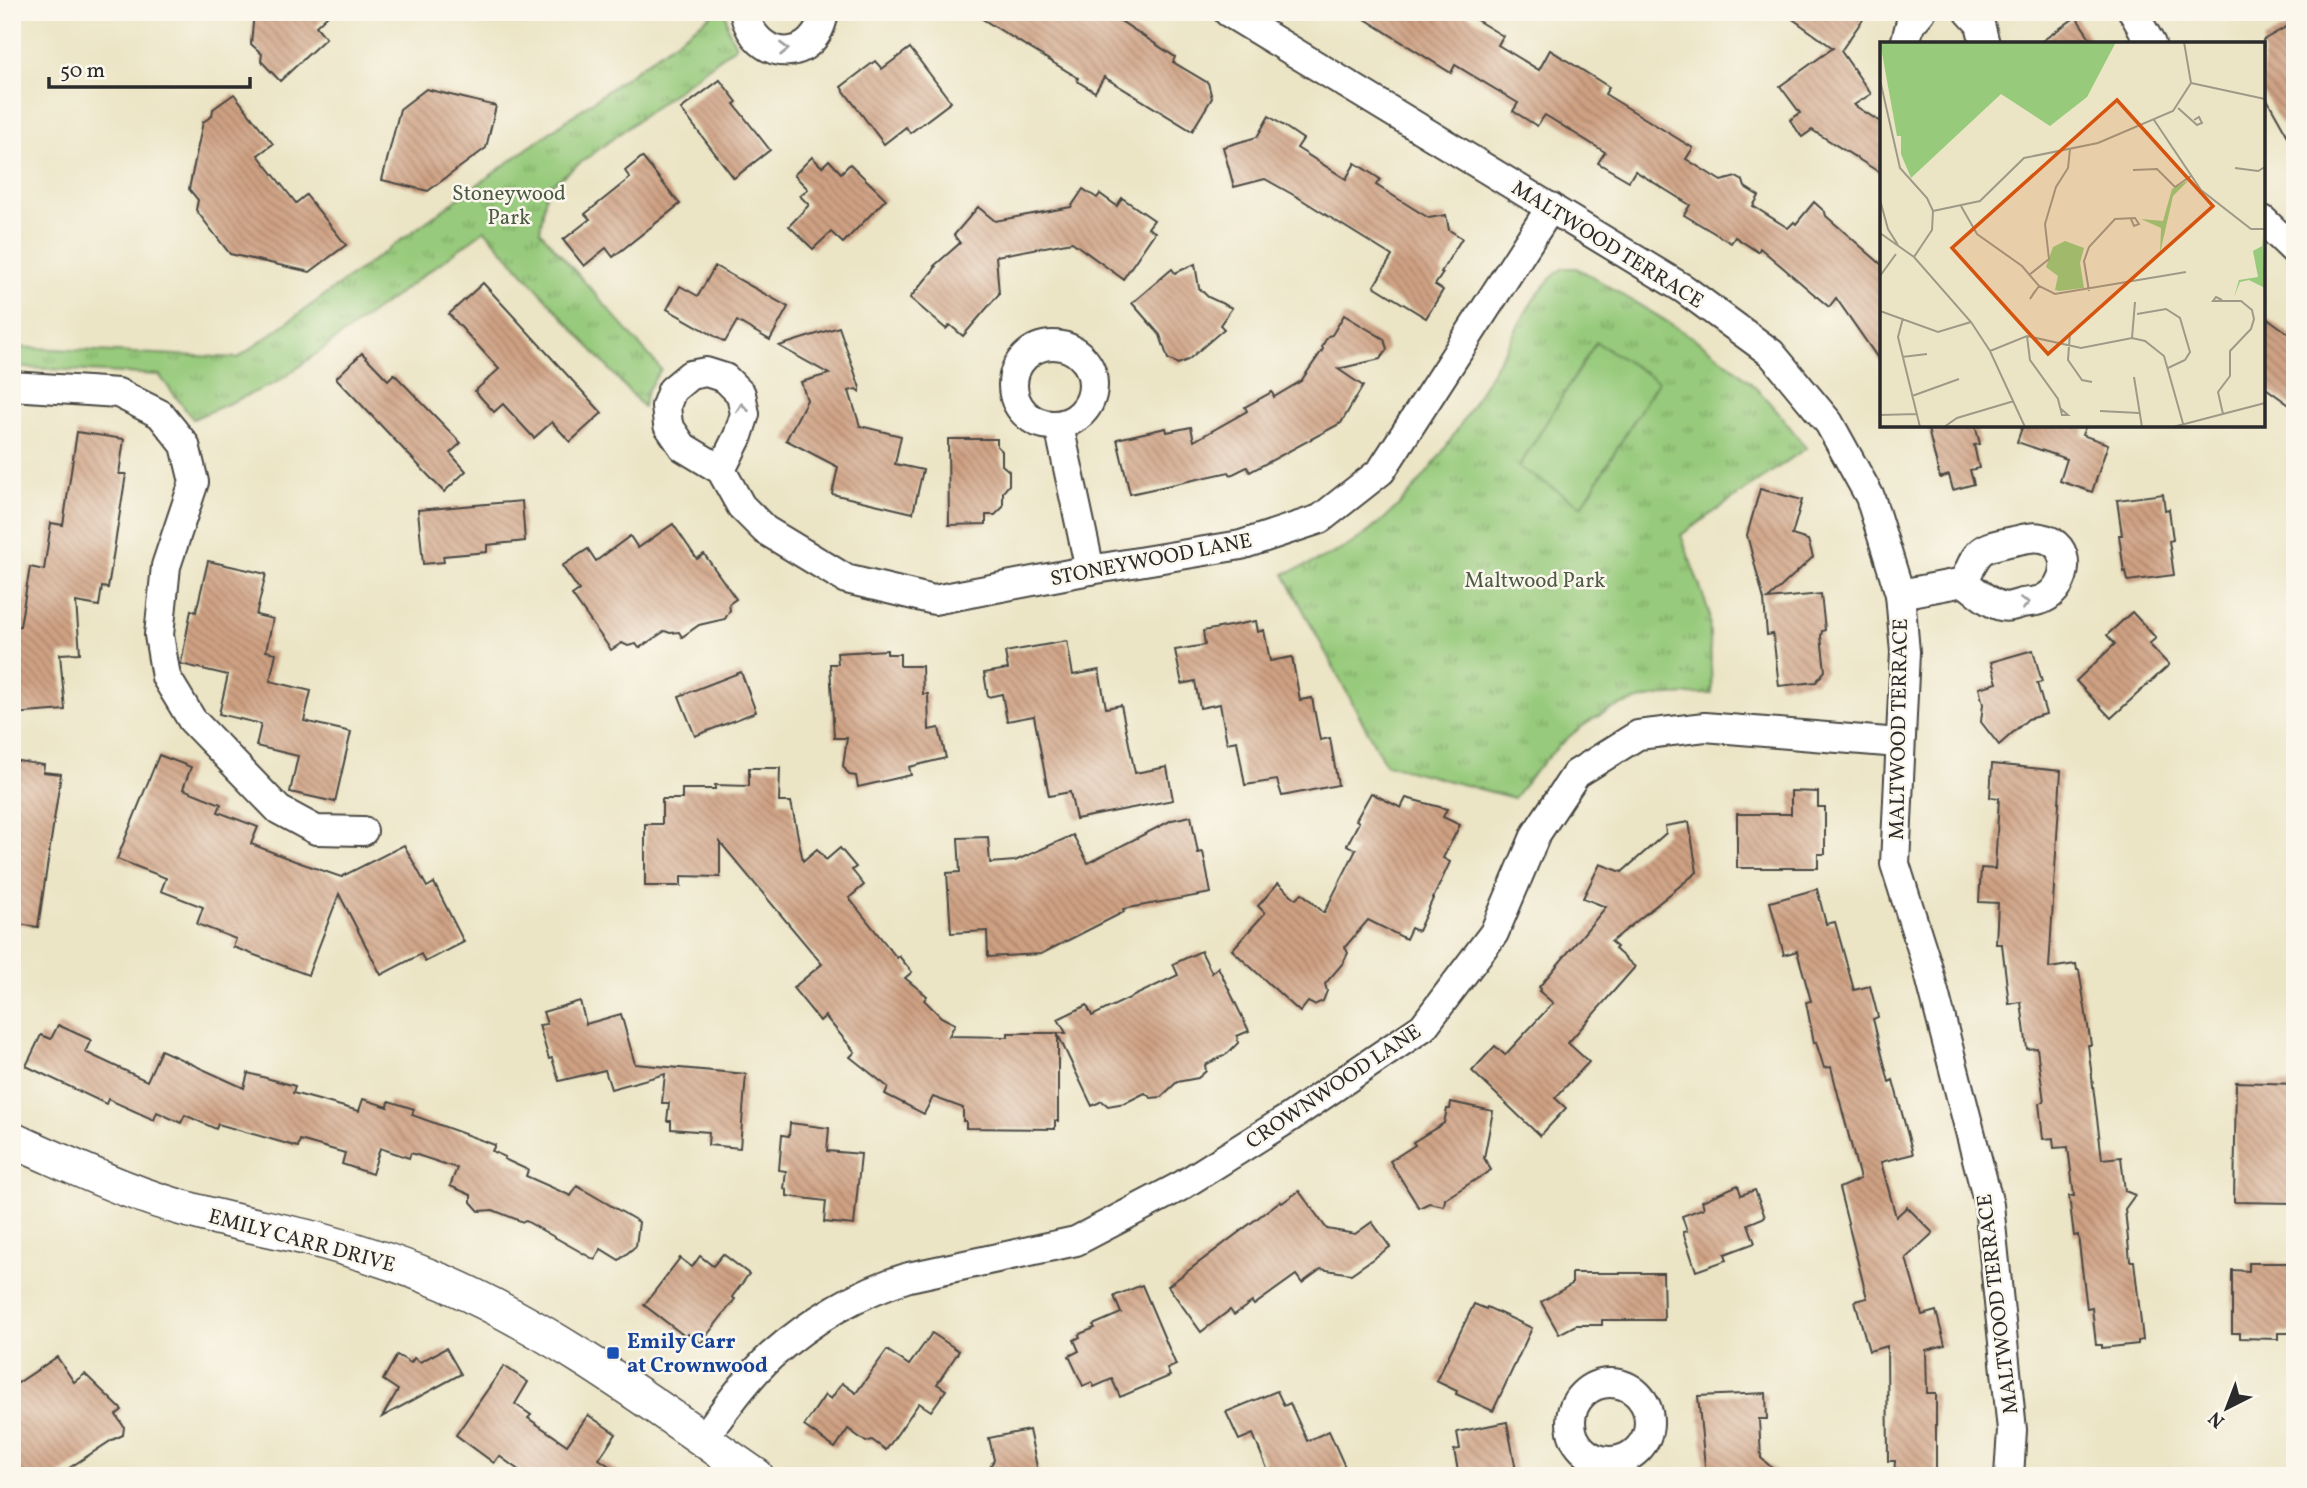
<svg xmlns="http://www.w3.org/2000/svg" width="2307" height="1488" viewBox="0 0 2307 1488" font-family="Vollkorn,serif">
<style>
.park{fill:url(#park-tufts);stroke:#617a53;stroke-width:2}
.garden{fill:#97ca7b;stroke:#617a53;stroke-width:2}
.building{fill:url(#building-back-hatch)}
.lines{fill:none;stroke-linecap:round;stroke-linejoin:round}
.minor-casing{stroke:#484742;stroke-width:32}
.tertiary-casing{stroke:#484742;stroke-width:38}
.minor{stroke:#fff;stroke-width:28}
.tertiary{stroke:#fff;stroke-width:35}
.oneway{stroke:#a0a0a0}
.transit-dot{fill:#1a4fb4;stroke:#fbf7ec;stroke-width:2.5}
.labels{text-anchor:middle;stroke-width:5;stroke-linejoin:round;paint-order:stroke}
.park-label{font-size:21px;fill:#4b5b43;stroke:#fbf7ec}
.street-label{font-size:21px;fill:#2b2b2b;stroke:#fbf7ec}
.transit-label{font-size:21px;font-weight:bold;fill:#164399;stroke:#fbf7ec;text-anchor:start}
.inset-road{fill:none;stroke:#9e9a87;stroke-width:2}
.view{fill:#d5540f;fill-opacity:0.15;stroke:#d5540f;stroke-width:3.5}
.inset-edge{fill:none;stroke:#2b2b2b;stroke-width:3.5}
</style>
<defs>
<pattern id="park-tufts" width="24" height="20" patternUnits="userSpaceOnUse" patternTransform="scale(1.75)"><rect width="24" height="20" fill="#97ca7b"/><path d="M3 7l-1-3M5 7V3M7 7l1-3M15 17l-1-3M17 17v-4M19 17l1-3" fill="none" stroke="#7ba465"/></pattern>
<pattern id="building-back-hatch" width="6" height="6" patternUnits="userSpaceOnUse" patternTransform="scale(1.75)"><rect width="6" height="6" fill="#cfa183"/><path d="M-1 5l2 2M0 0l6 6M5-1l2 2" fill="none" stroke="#a8836b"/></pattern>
</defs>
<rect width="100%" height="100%" fill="#fbf7ec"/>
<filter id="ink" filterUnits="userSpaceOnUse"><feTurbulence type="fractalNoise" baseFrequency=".0143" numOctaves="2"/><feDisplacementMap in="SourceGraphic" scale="14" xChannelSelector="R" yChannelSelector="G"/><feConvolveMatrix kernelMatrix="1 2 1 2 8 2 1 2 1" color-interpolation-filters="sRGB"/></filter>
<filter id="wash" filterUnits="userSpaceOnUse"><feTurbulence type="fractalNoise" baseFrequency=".00686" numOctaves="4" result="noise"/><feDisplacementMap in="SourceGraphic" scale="28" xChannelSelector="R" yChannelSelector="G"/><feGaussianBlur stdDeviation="1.57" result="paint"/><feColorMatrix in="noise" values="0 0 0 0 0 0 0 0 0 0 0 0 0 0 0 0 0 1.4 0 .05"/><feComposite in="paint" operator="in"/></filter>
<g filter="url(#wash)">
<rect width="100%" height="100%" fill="#ebe4c5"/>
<g class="park">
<polygon points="716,12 726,12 728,29 736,46 547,188 540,231 661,369 647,391 643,407 485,230 278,382 193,419 159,375 12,367 12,347 238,358"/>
<path d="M1563 268H1576L1590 275C1640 307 1697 335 1742 375 1767 397 1787 423 1806 448L1681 535 1709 612 1712 694C1686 694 1661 694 1635 701 1583 714 1545 757 1514 798L1385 764 1284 574C1307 565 1330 557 1351 544 1424 498 1462 421 1505 350 1521 322 1536 287 1563 268Z"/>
</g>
<polygon class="garden" points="1596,342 1658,381 1582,506 1519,467"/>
<g id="blocks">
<g class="building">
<polygon points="254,12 331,12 316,26 326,38 280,81 261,61 262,54 251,44"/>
<polygon points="971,12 1107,12 1175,57 1173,62 1208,83 1212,98 1192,131 1104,77 1095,92 1077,81 1078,78"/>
<polygon points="1354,12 1463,12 1503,36 1498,45 1539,70 1550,50 1609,87 1605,94 1693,148 1686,159 1721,181 1736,177 1743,181 1745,187 1759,196 1753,206 1788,228 1794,222 1796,224 1814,202 1825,212 1826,216 1882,265 1882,364 1836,298 1829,307 1760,248 1758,252 1735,237 1731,243 1684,215 1690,205 1635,171 1629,181 1598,163 1605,152 1545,115 1537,126 1513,111 1518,103 1455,65 1451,73"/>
<polygon points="1783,12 1868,12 1841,51 1871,94 1854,105 1882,123 1882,174 1812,130 1802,137 1790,120 1800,113 1780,86 1833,48"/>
<polygon points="2076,17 2094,44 2038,44"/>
<polygon points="2295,22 2295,149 2263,92 2263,40"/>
<polygon points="910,48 951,102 910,133 906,127 884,144 841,87 875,61 882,69"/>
<polygon points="720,80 737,102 734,104 770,150 734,178 681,109"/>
<polygon points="426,89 496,106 486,148 428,191 382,180 400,109"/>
<polygon points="234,94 273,144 258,155 296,203 306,195 346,245 310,272 230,254 196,210 198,200 189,189 203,122 212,116 213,109"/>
<polygon points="1269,116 1303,139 1297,148 1346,179 1355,163 1380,179 1376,185 1419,212 1429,218 1446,215 1449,230 1462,238 1441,272 1443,273 1435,285 1443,290 1426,318 1374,286 1392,256 1299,198 1265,179 1234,187 1223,147 1257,137"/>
<polygon points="642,157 680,204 613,257 606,248 584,266 563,240 590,219 585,214 630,178 625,171"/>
<polygon points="812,157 822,167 829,160 841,173 850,164 886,199 843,243 831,232 813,249 789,226 809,205 800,196 808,189 794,175"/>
<polygon points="1083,189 1097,198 1100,194 1117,206 1122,198 1154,220 1148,228 1155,232 1123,279 1072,242 996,256 999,294 963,336 950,325 946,329 910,298 936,267 934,266 960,243 954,235 978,207 995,221 1071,207"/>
<polygon points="1195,264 1199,288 1208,297 1232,308 1220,325 1224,329 1188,360 1178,364 1168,359 1160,335 1132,303 1172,269 1175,273"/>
<polygon points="715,266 788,307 770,340 737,321 725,342 667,309 680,286 698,296"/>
<polygon points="483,283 602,413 570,442 552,422 534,438 503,404 494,412 475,391 499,369 449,314"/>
<polygon points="1344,315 1384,339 1387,349 1380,359 1338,369 1363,386 1341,423 1250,472 1247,467 1231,475 1229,472 1130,494 1117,439 1166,428 1167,432 1191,427 1194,441 1247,411 1245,407 1272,392 1274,397 1301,381 1323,349 1322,346 1328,336 1332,335"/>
<polygon points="2263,315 2295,338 2295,409 2263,386"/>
<polygon points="839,327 860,388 860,392 856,389 849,391 860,426 901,436 895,464 923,470 913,513 832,494 838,467 786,440 807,400 801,382 829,374 779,346"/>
<polygon points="362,353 388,380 394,374 461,443 450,453 466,471 444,492 336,378"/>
<polygon points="1927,425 1975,425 1980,444 1974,445 1979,468 1970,470 1974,484 1953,490 1949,475 1940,478"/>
<polygon points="2023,425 2086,425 2082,435 2108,444 2092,492 2060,481 2067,459 2017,442"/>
<polygon points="77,432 124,439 119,474 126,474 108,588 102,587 99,606 76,602 80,653 60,654 65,710 12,714 12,627 20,626 30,567 44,570 51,523 63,525"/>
<polygon points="948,439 997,439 997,446 1002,451 1002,465 1009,471 1009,485 1003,492 1003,507 995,515 986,515 986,524 949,525"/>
<polygon points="1760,489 1802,500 1792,535 1808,540 1813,557 1768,599 1821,594 1825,630 1822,631 1821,636 1825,671 1816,682 1779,686 1773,634 1767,635 1764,600 1747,535"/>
<polygon points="2163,494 2165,510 2169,509 2173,540 2169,541 2174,575 2128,581 2126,571 2124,572 2119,535 2122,535 2117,500"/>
<polygon points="522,501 525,541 487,545 487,552 443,556 444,562 423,564 418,510"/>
<polygon points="673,524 697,559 704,554 736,599 729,604 730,610 725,619 699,625 682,637 679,632 670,633 665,631 639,648 636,644 628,646 622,643 611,650 572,595 579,590 562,566 588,549 596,561 630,536 638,548"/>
<polygon points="208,561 266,574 256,615 273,619 266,651 276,653 270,681 311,691 304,721 351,732 335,802 290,792 298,756 256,746 261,724 219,714 228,675 181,664 191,610 196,612"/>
<polygon points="2132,612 2156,638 2149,644 2169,665 2111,718 2076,681 2115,644 2107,635"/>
<polygon points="1256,621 1258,632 1264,630 1270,661 1292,657 1300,700 1312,698 1320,740 1330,738 1338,785 1282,796 1277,780 1245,785 1237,741 1227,743 1220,704 1200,708 1195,681 1182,684 1175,650 1205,645 1203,631"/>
<polygon points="1067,641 1073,675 1099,670 1106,708 1121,705 1135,773 1167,767 1173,800 1076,819 1070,792 1049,796 1034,716 1007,721 1002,694 988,697 984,673 1008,669 1005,652"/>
<polygon points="887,650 887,654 900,654 900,666 922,666 923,694 928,694 929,730 939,728 946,758 909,767 911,775 858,787 856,776 849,775 843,766 847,738 834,738 830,664 838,664 837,653"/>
<polygon points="2033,650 2042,682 2037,683 2046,714 2028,719 1999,745 1981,722 1983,704 1979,688 1997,683 1991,662"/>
<polygon points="741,672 756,712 695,736 679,696"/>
<polygon points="159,755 191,767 183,789 221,804 218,812 258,827 251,844 295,861 341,877 404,845 427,887 434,883 464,942 425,962 421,954 381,975 339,894 308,975 233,947 236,939 197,924 203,907 161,891 166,878 117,859"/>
<polygon points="12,760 44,765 43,772 61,774 38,927 12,923"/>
<polygon points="1992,764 2061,771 2049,968 2076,964 2077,970 2079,970 2091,1045 2088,1045 2102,1159 2121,1157 2125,1191 2135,1195 2125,1209 2130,1261 2134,1261 2143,1340 2138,1341 2138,1344 2102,1348 2102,1345 2096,1345 2092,1308 2087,1309 2078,1235 2074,1236 2069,1196 2074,1196 2068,1147 2054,1148 2053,1138 2043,1139 2039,1103 2044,1102 2037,1048 2027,1049 2021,1002 2009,1004 2002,944 1996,944 1998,903 1979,902 1981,868 1995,869 1999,798 1990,797"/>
<polygon points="749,768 780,768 779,802 791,802 803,861 817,849 826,860 840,848 856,867 852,870 864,885 849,898 897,958 899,956 912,972 905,978 927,996 924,1000 941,1017 955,1024 949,1036 1008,1037 1008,1033 1066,1033 1058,1019 1087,1005 1092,1016 1178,975 1173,964 1201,951 1212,973 1218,967 1249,1031 1237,1036 1238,1043 1227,1054 1205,1065 1206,1071 1198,1078 1177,1082 1161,1097 1151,1098 1145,1093 1125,1103 1108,1106 1102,1101 1092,1106 1058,1035 1058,1121 1055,1121 1055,1129 966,1128 966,1121 963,1121 963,1108 933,1097 924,1114 885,1094 888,1087 850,1057 855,1052 825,1016 820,1021 793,988 822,964 720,842 720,877 681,876 681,886 645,886 645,824 662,824 662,799 682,799 682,789 715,789 715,785 749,786"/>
<polygon points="1791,791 1818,792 1818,807 1825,807 1825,854 1818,854 1818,868 1737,868 1737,814 1791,814"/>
<polygon points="1371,793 1401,808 1406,798 1447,809 1443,817 1460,825 1443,858 1450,862 1418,931 1411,928 1406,939 1368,920 1345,947 1348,953 1343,963 1325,984 1327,991 1323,1001 1314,1005 1308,1002 1300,1012 1232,950 1265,913 1258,906 1278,883 1296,899 1302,893 1324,913 1356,850 1347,845 1359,822 1356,820"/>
<polygon points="1191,816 1198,853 1203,852 1211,893 1123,909 1124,912 1041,954 988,957 987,931 951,933 947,873 960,872 958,838 988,837 990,863 1015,861 1073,835 1088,863 1172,820"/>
<polygon points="1689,822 1697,872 1611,942 1617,947 1615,949 1635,967 1568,1043 1589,1062 1555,1098 1566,1108 1540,1136 1472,1071 1495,1046 1505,1055 1553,1003 1539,991 1541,989 1539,987 1606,907 1583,898 1600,864 1622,872 1666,833 1665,826"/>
<polygon points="1817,889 1826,924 1835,922 1854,990 1870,986 1878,1017 1873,1019 1889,1082 1893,1080 1913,1154 1881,1162 1896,1217 1907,1207 1933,1233 1906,1258 1922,1315 1936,1311 1945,1345 1926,1350 1927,1393 1936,1393 1936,1476 1894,1476 1895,1461 1888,1461 1887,1346 1869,1351 1855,1301 1867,1298 1839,1188 1860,1179 1831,1067 1824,1068 1816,1042 1814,1043 1806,1002 1811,1001 1797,951 1784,955 1770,902"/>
<polygon points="580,1001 586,1024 621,1014 635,1064 746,1074 740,1148 708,1145 709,1132 671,1129 671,1121 667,1121 669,1103 662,1103 665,1074 611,1089 605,1070 559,1081 552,1058 549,1059 539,1025 547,1024 543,1012"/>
<polygon points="58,1025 91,1040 85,1052 147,1081 161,1050 244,1088 248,1073 295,1086 293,1093 359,1111 363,1099 388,1107 389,1101 414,1109 412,1115 495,1145 492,1151 505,1157 504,1159 528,1170 526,1176 571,1196 577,1186 639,1222 636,1246 619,1260 601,1249 595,1260 526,1221 523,1222 493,1210 479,1211 471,1202 471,1195 450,1186 457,1168 411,1153 409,1158 380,1148 372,1174 342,1164 345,1153 300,1140 298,1147 218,1124 216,1129 185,1115 181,1123 157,1112 154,1120 108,1099 106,1104 26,1066 41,1035 51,1039"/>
<polygon points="2236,1082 2295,1084 2295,1203 2234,1202"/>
<polygon points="1451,1102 1493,1111 1484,1158 1491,1170 1445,1199 1444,1206 1429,1203 1419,1208 1390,1161 1415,1145 1413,1142 1444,1123 1447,1109 1450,1109"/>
<polygon points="790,1123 829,1128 827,1151 861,1154 854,1225 824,1222 826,1201 787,1196 787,1190 784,1189 786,1171 779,1170 782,1135 789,1136"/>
<polygon points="1738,1185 1741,1195 1755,1190 1765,1217 1748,1224 1755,1243 1725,1254 1727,1260 1696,1271 1683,1232 1687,1231 1682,1216 1704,1208 1702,1201"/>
<polygon points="1299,1191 1327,1229 1355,1234 1372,1222 1390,1247 1351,1274 1321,1269 1302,1283 1296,1275 1254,1305 1252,1302 1234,1315 1230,1310 1201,1332 1168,1286 1280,1201 1282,1203"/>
<polygon points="723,1254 749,1274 732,1297 735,1299 701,1343 688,1334 686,1337 644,1305 680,1258 692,1267 700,1256 713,1266"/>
<polygon points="2249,1263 2295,1263 2295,1333 2278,1333 2278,1339 2240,1338 2240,1333 2232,1333 2232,1270 2249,1271"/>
<polygon points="1572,1273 1663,1273 1664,1320 1602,1320 1602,1325 1576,1325 1559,1334 1541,1302 1572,1284"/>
<polygon points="1142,1285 1176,1365 1167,1369 1170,1376 1120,1397 1112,1379 1094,1387 1092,1382 1083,1386 1069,1356 1079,1351 1074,1340 1080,1337 1079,1335 1082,1333 1095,1328 1093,1325 1121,1313 1114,1296"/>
<polygon points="1474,1304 1486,1309 1487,1307 1532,1328 1493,1411 1456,1394 1457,1391 1436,1381"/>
<polygon points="932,1333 959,1351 937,1384 946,1390 931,1411 919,1403 886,1450 872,1440 866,1442 848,1429 835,1448 804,1426 825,1395 831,1399 842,1383 856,1393 887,1350 909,1365"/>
<polygon points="446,1348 461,1374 382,1417 398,1390 383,1380 397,1355 411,1363 414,1358 420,1362"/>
<polygon points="57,1357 74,1382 85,1374 122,1410 116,1415 124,1427 123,1435 112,1440 57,1476 12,1476 12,1387"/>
<polygon points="504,1366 528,1382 515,1404 531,1415 528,1418 567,1445 588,1415 616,1434 599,1459 624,1476 527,1476 499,1456 494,1463 456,1435"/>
<polygon points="1277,1391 1284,1406 1290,1403 1307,1441 1329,1431 1345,1467 1325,1476 1277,1476 1274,1469 1268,1471 1253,1434 1239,1440 1226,1412"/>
<polygon points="1766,1393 1767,1419 1759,1419 1761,1458 1781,1476 1706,1476 1698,1396"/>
<polygon points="1507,1422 1517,1476 1459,1476 1454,1450 1460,1449 1457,1432"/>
<polygon points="1029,1430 1039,1476 984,1476 994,1460 989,1438"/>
</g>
</g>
</g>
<g filter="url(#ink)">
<use href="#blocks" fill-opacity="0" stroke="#484742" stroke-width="2"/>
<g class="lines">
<defs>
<g id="minor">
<path d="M744 12C756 64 816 65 824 12"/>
<polyline points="1228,12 1684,289 1771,353 1829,423 1870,497 1900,594 1905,652 1895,864 1927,965 1989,1205 2012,1430 2009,1476"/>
<polyline points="1969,12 1980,24 1985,44"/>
<polyline points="2133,12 2151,44"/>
<polyline points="1905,44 1910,25 1921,12"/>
<polyline points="2263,220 2295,251"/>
<circle cx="1053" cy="385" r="40"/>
<polyline points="12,386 118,393 160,414 185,445 194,482 166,566 159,635 166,677 192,720 279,810 316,830 363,831"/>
<polyline points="1059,426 1090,570"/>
<polyline points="721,470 738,436 745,414 741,394 725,378 706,372 690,375 672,390 666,406 668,425 683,447 721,470 741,506 765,530 846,579 934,600 1090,570 1241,545 1320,519 1381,471 1551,207"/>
<path d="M1900 594 1964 582C1975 590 1987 602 2001 606 2007 608 2015 605 2022 603 2028 602 2037 602 2043 599 2069 587 2074 543 2041 538 2032 536 2022 539 2014 541 1978 548 1978 549 1964 582"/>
<circle cx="1610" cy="1422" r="39"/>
<path d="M703 1439C724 1411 745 1380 771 1356 810 1321 859 1292 909 1277L1076 1241 1181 1186 1289 1118 1423 1027 1494 933 1536 834 1576 774 1638 735 1705 727 1899 743"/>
</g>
<path id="tertiary" d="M12 1140C71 1165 129 1194 190 1210 235 1223 280 1230 325 1242 365 1253 407 1267 445 1283 557 1332 656 1407 756 1476"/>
</defs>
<use href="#minor" class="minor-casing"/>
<use href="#tertiary" class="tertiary-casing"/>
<use href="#minor" class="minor"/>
<use href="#tertiary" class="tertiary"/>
</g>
<defs><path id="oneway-chevron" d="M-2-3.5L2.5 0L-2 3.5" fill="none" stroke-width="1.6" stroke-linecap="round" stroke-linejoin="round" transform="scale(1.75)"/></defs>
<g class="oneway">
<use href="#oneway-chevron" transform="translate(784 49) rotate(-1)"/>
<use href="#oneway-chevron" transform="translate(742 408) rotate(-96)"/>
<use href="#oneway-chevron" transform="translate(2025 603) rotate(-11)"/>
</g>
</g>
<rect class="transit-dot" x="606" y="1346" width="14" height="14" rx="3.5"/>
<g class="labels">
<g class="park-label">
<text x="509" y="200">Stoneywood<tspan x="509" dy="24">Park</tspan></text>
<text x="1535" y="587">Maltwood Park</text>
</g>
<g class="street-label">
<text transform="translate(1608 244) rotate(32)" y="7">MALTWOOD TERRACE</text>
<text transform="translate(1151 559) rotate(-11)" y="7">STONEYWOOD LANE</text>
<text transform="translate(1898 729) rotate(-89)" y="7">MALTWOOD TERRACE</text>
<text transform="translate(1333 1086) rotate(-34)" y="7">CROWNWOOD LANE</text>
<text transform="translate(302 1240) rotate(15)" y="7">EMILY CARR DRIVE</text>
<text transform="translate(1997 1304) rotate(-97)" y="7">MALTWOOD TERRACE</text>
</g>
<g class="transit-label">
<text x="627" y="1348">Emily Carr<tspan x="627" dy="24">at Crownwood</tspan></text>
</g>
</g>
<g transform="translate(1880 42)">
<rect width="385" height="385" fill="#ebe4c5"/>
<path d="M0 0H236L207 55 170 84 121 52 31 136 21 112V94H17ZM309 138 293 154 280 211 281 186 261 177 283 179 292 147ZM382 192 385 246 369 238 360 240 354 255 359 238 378 235 373 209 382 204ZM185 199 204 206 200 221 204 246 179 249 175 248 178 234 166 225 173 205Z" fill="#97ca7b"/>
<path class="inset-road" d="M0 38 20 126 47 156 53 169 52 188 34 215M311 41 385 57M298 66 317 83 322 81 319 75 314 78M274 78 321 148 371 187H385M355 126 378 129 385 125M253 128 277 127 295 145 311 134M0 158 8 187 18 203M81 164 97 192 142 224 159 244 175 252 306 230M53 169 100 159 144 116 218 101 293 69 311 41 304 0M0 191 34 215 91 280 110 309 145 385M149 233 169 217 165 182 176 145 188 126 190 107M0 234 16 212M155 249 150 257 159 244M209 249 204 219 209 205 235 177 255 176 259 182 254 184 251 177M342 258 336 255 333 259H361L372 268 374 277 371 287 350 309V334L338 350 343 372M0 269 58 290 91 280M257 272 286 267 300 276 310 310 305 318 288 326M23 276 18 295 40 385M190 290 188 318 202 338 212 340M147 294 150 318 178 357 182 373H188L180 366M252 296 255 260M110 309 147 294 201 306 252 296 265 299 284 314 304 385M22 315 47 312M254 335 262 385M32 354 79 337M220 369 259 371M0 373 37 372M64 385 77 376 134 359M293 385 385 361"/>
<path class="view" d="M237 58 333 164 168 312 72 206Z"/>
<rect width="385" height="385" class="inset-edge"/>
</g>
<rect width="2307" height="1488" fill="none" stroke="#fbf7ec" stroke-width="42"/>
<g transform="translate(2227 1408) rotate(222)" stroke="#fbf7ec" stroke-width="5" paint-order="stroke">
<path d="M0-5L12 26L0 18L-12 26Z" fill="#2b2b2b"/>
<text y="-10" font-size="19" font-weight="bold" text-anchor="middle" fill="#2b2b2b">N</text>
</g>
<path d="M49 77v10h201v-10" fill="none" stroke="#2b2b2b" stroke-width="3.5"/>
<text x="60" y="77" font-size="21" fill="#2b2b2b" stroke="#fbf7ec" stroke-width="5" paint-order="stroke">50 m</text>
</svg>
